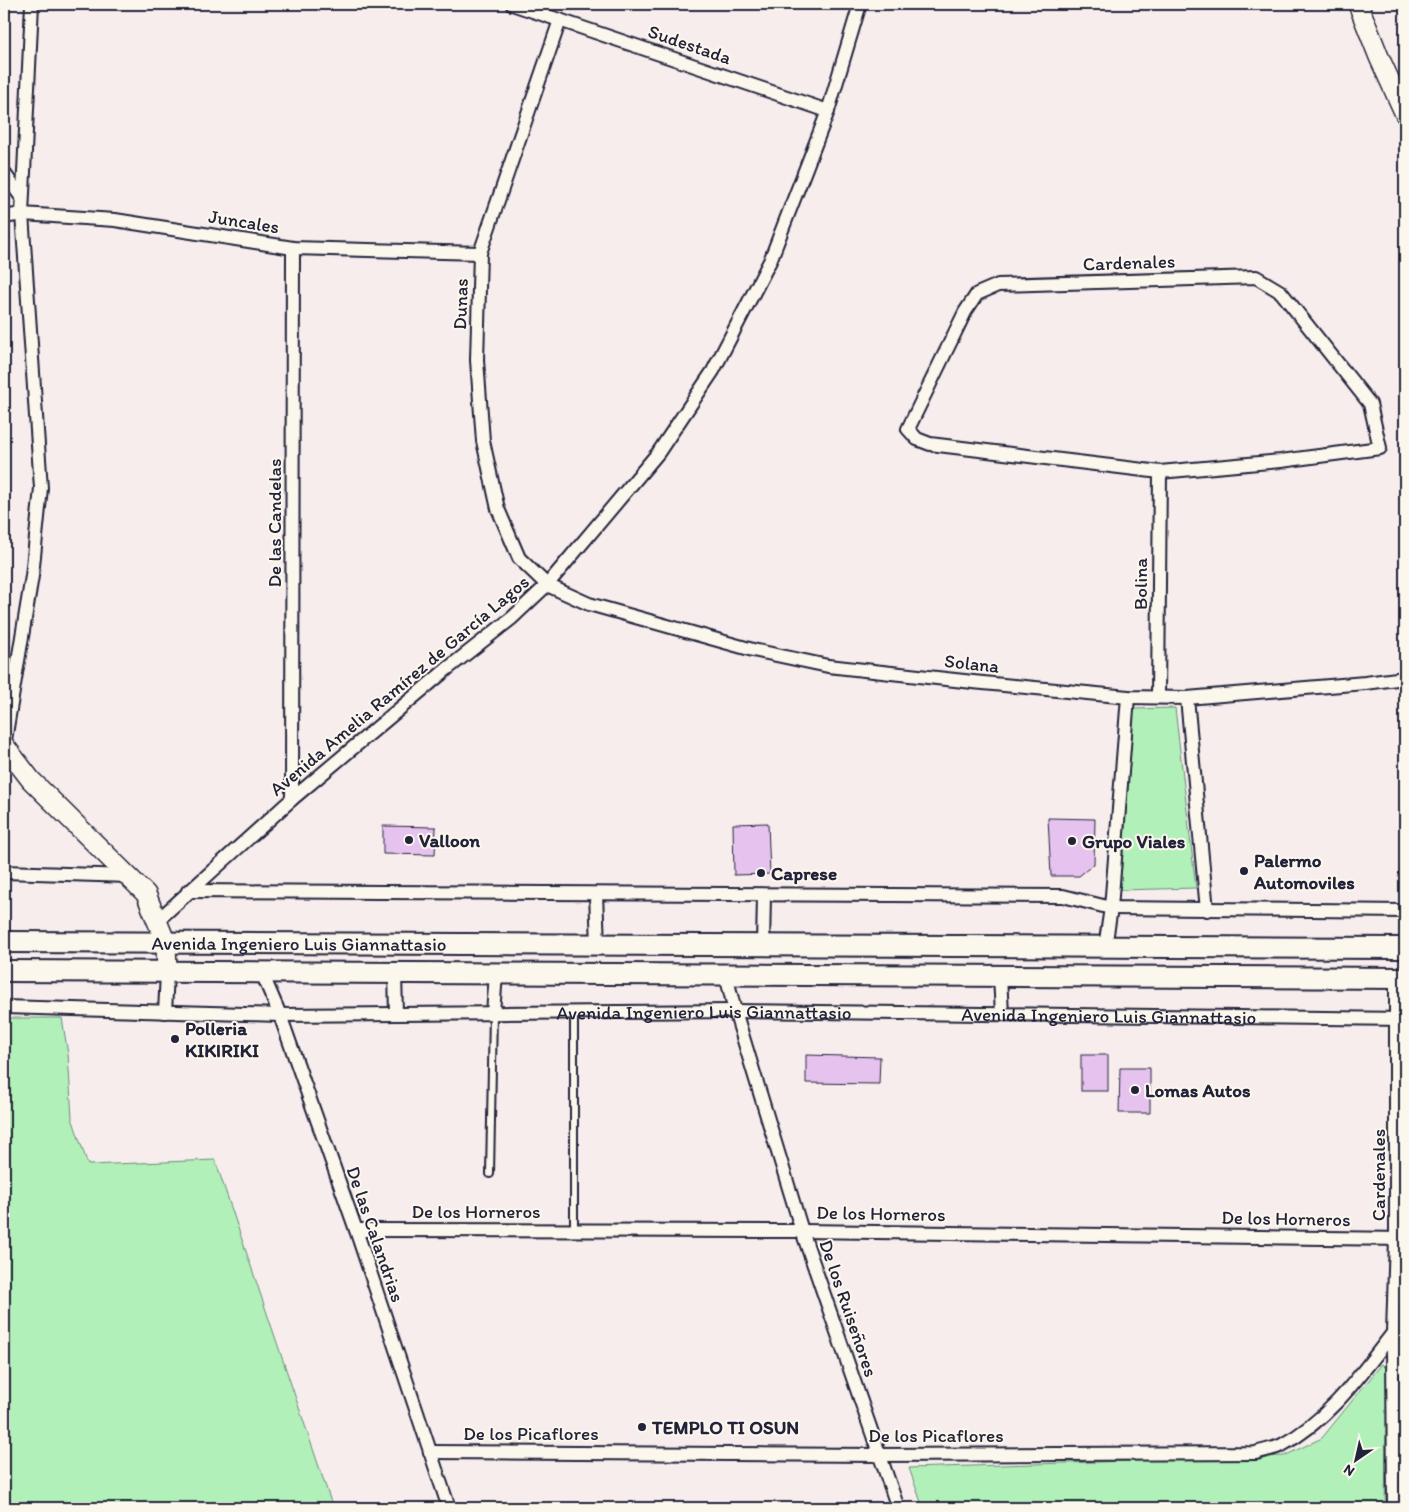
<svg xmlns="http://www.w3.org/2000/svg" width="1409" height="1512" viewBox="0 0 1409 1512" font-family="Itim,sans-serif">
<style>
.green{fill:#b1f0b8;stroke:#6a897a}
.building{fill:#e6c3ef;stroke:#22223b}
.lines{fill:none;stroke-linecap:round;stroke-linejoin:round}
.lane-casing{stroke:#22223b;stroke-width:10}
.street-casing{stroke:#22223b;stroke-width:16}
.secondary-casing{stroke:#22223b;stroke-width:22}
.primary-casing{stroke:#22223b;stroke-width:24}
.lane{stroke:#fbf7ec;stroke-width:6}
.street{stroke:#fbf7ec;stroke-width:12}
.secondary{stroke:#fbf7ec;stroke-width:19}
.primary{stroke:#fbf7ec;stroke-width:20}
.poi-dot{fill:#22223b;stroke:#fbf7ec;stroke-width:2}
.labels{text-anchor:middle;stroke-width:4;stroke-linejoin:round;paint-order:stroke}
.street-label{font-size:19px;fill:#22223b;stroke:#fbf7ec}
.poi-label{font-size:19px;font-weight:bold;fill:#22223b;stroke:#fbf7ec;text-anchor:start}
</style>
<rect width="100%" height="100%" fill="#f7eded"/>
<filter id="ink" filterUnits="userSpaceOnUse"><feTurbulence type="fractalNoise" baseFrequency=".02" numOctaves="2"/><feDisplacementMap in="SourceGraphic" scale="10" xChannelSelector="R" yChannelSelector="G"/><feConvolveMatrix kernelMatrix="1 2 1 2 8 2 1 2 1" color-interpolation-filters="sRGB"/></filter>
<g filter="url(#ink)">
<g class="green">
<polygon points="1175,708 1196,888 1120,890 1134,709"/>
<polygon points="4,1018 62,1018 68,1054 72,1118 88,1165 215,1160 333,1508 4,1508"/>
<polygon points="1382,1364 1387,1369 1385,1508 923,1508 909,1468 1284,1456 1322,1438"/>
<polygon points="1402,1402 1405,1403 1405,1488"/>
</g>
<g class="building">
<polygon points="1048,818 1095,819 1094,864 1079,876 1051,876"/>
<polygon points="768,823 770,874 734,875 733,824"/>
<polygon points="383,826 436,827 435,855 383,854"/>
<polygon points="806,1055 880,1057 879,1084 806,1083"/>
<rect x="1081" y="1055" width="27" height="36"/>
<polygon points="1120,1068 1150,1068 1150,1113 1119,1113"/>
</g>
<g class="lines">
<defs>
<g id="lane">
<polyline points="574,1013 574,1230"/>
<polyline points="490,1174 493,1013"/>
</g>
<g id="street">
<polyline points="512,4 828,111"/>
<polyline points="560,20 480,253 477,360 483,441 498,509 519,558 547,585 589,604 753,650 828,666 973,682 1128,697 1187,698 1365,683 1405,678"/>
<polyline points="4,173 22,198"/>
<polyline points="4,217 22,214 115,220 293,248 480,253"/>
<polygon points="1256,277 1281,292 1370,404 1380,448 1281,461 1160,472 930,444 917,439 908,429 965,312 977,294 998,285"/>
<polyline points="1158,696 1160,472"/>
<polyline points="1187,698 1207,910"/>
<polyline points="4,746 32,576 41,488 22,214 32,4"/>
<polyline points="292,799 293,248"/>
<polyline points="4,872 129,876"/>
<polyline points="188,891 1063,896 1111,908 1405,911"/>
<polyline points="596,894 598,945"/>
<polyline points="158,920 292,799 447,669 512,618 547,585 658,453 713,371 770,261 828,111 860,4"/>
<polyline points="763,946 764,895"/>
<polyline points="1105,947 1111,908 1128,697"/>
<polyline points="262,973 280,1015 356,1230 449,1508"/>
<polyline points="395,973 396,1014"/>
<polyline points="726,975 735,1011 802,1231 898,1508"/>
<polyline points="1000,976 1002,1014"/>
<polyline points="1396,977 1396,1239 1393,1333 1405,1371"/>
<path id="s1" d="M4 1007 280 1015 735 1011 1405 1019"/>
<polyline points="165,1012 167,973"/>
<polyline points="493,1013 496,974"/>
<polyline points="356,1230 802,1231 1405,1239"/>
<polyline points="1393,1345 1394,1508"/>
<path d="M430 1452 880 1455 1256 1453C1264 1450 1274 1449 1282 1445 1329 1420 1361 1374 1393 1333"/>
</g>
<g id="secondary">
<polyline points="1358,4 1379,57 1405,114"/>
<polyline points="4,745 31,780 146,894 166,943 167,973"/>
</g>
<g id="primary">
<path id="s2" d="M4 942 1405 948"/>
<polyline points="4,971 1405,978"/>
</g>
</defs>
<use href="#lane" class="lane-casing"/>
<use href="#street" class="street-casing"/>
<use href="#secondary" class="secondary-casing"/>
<use href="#primary" class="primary-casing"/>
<use href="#lane" class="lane"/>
<use href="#street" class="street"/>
<use href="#secondary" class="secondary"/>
<use href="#primary" class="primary"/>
</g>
</g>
<g class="poi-dot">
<circle cx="409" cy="840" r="5"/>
<circle cx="1072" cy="841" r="5"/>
<circle cx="1244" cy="871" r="5"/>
<circle cx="761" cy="873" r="5"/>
<circle cx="175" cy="1039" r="5"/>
<circle cx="1135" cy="1090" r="5"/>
<circle cx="642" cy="1427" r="5"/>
</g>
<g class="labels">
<g class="street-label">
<text transform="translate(690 44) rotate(19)" y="7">Sudestada</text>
<text transform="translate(244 221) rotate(9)" y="7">Juncales</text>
<text transform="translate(1129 262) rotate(-2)" y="7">Cardenales</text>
<text transform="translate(460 304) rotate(-88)" y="7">Dunas</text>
<text transform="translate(274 523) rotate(-90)" y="7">De las Candelas</text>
<text transform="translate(1140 584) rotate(-90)" y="7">Bolina</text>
<text transform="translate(972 663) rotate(6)" y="7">Solana</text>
<text transform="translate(399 685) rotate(-40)" y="7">Avenida Amelia Ramírez de García Lagos</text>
<text dy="7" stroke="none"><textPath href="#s2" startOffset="295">Avenida Ingeniero Luis Giannattasio</textPath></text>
<text dy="7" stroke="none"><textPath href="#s1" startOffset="700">Avenida Ingeniero Luis Giannattasio</textPath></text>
<text dy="7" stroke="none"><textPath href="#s1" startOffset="1105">Avenida Ingeniero Luis Giannattasio</textPath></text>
<text transform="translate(1378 1175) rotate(-90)" y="7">Cardenales</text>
<text x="476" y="1218">De los Horneros</text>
<text transform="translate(881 1213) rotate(1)" y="7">De los Horneros</text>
<text transform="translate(1286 1218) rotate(1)" y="7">De los Horneros</text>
<text transform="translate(376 1234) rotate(71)" y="7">De las Calandrias</text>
<text transform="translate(849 1308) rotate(71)" y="7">De los Ruiseñores</text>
<text x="531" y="1440">De los Picaflores</text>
<text x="936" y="1442">De los Picaflores</text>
</g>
<g class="poi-label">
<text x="419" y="847">Valloon</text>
<text x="1082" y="848">Grupo Viales</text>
<text x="1254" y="867">Palermo<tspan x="1254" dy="22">Automoviles</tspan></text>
<text x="771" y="880">Caprese</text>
<text x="185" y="1035">Polleria<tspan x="185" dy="22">KIKIRIKI</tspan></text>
<text x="1145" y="1097">Lomas Autos</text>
<text x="652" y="1434">TEMPLO TI OSUN</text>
</g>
</g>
<rect width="1409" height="1512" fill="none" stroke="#fbf7ec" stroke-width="20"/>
<rect x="10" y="10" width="1389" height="1492" fill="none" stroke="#22223b" stroke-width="2" filter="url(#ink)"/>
<g transform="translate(1356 1460) rotate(214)" stroke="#fbf7ec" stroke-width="4" paint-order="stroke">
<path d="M0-4L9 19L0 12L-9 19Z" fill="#22223b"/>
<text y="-8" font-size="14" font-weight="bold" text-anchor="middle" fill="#22223b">N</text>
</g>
</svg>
